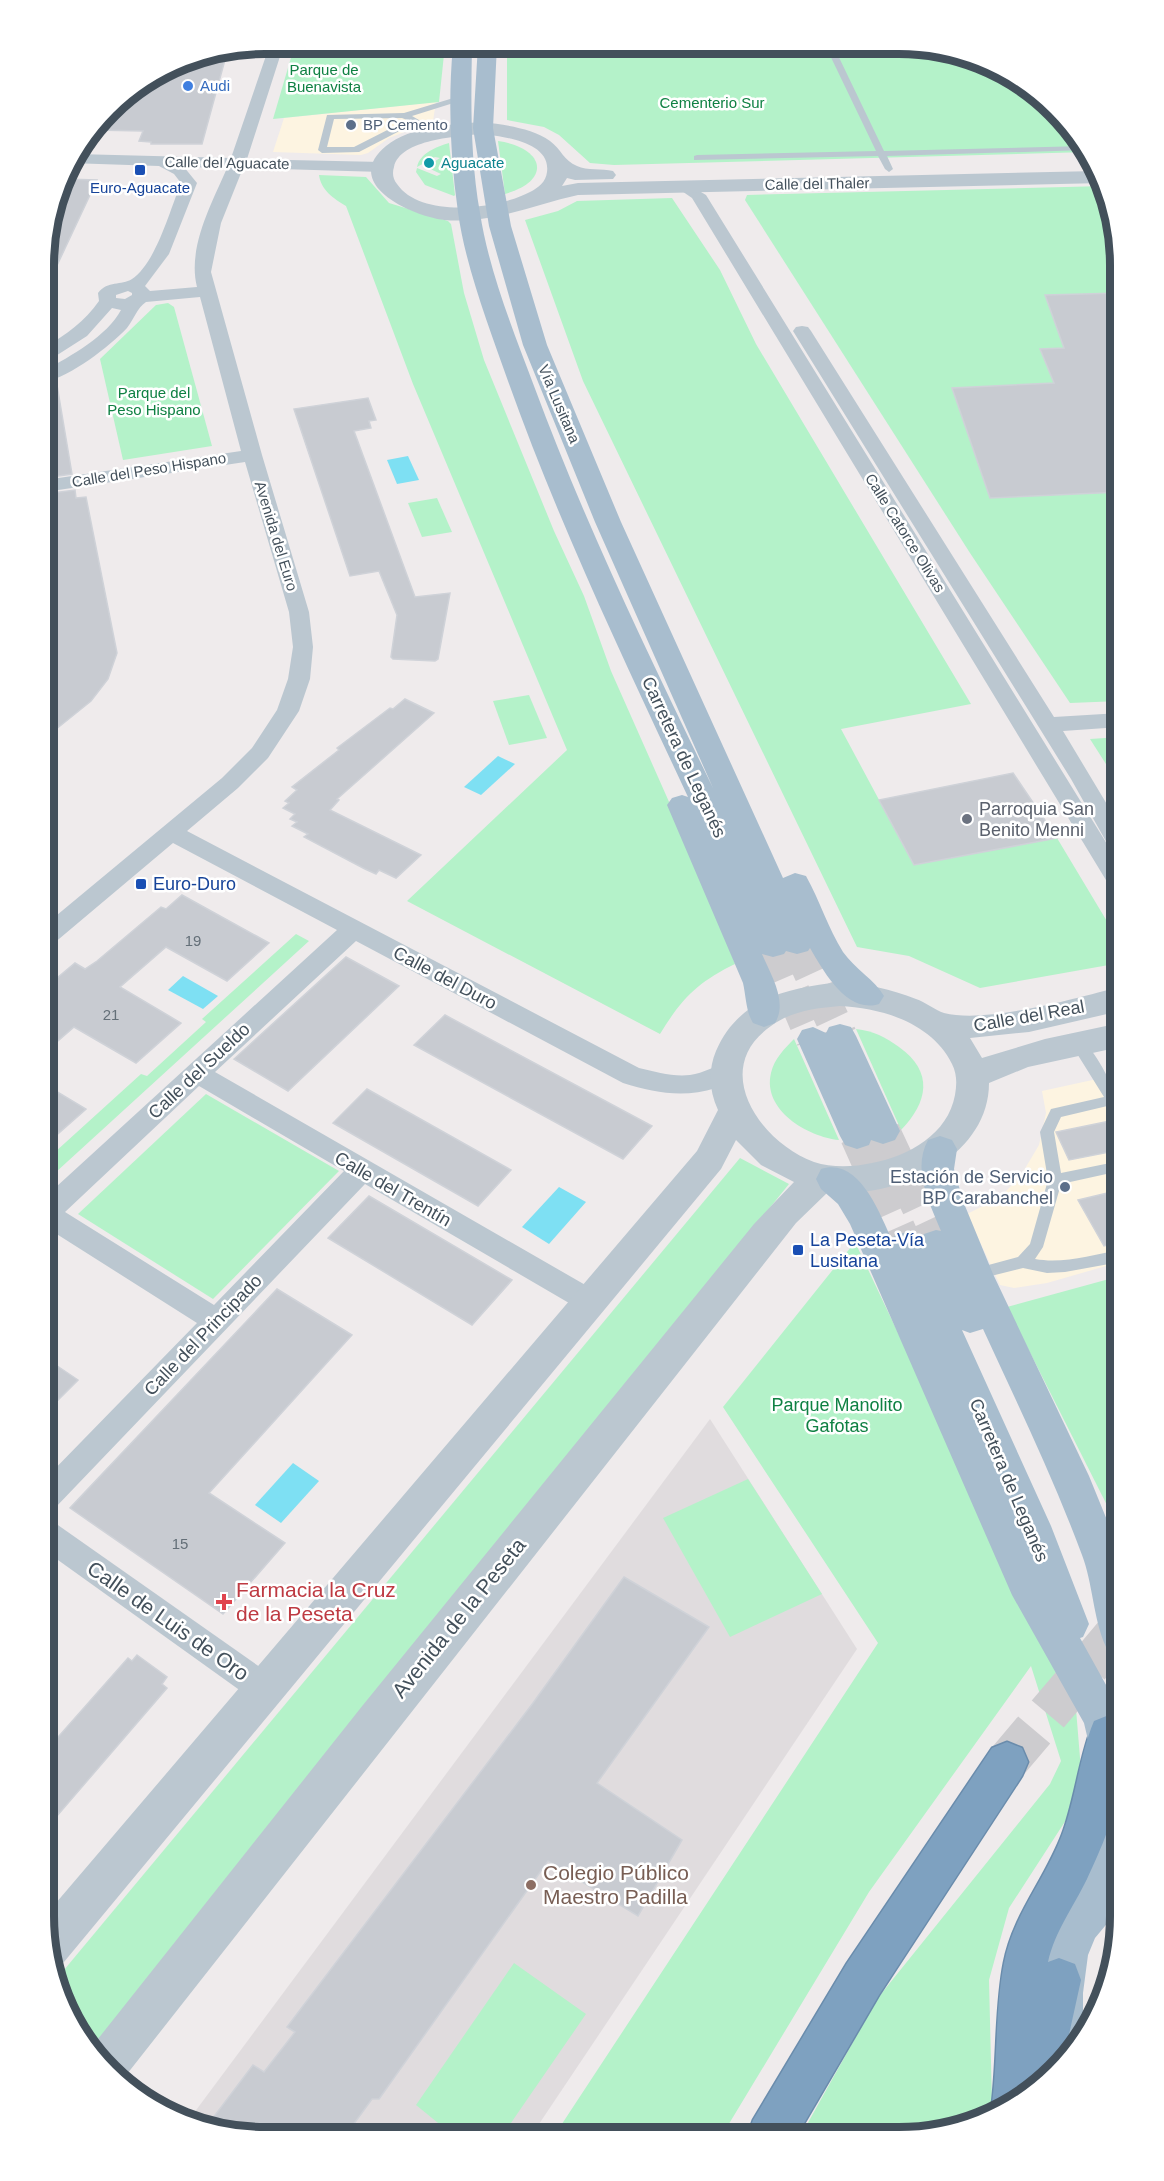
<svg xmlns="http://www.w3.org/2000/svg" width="1164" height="2181" viewBox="0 0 1164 2181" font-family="Helvetica,sans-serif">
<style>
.commercial{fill:#fdf4e1}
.education{fill:#e0dcde}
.green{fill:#b4f2c9}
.water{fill:#7ee0f3}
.building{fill:#c8cbd1;stroke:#cfd2d8;stroke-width:1.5}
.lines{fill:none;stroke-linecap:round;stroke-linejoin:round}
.primary-tunnel{stroke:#cdcccf;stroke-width:34;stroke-dasharray:34 16;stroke-linecap:butt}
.motorway-tunnel{stroke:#cdcccf;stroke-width:42;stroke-dasharray:42 21;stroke-linecap:butt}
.motorway-casing{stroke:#6a8cac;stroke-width:3}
.service{fill:#bbc7d0;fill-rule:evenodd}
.minor{fill:#bbc7d0;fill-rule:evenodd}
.tertiary{fill:#bbc7d0;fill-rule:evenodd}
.primary{fill:#a8bdce;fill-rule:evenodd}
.motorway{fill:#7ea1c0;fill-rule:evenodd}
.shop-dot{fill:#3f7fe0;stroke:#fff;stroke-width:2}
.service-dot{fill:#5c6f8a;stroke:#fff;stroke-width:2}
.culture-dot{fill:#0f9aa8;stroke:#fff;stroke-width:2}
.transit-dot{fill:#1a4fb4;stroke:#fff;stroke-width:2}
.worship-dot{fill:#6b7280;stroke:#fff;stroke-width:2}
.health-dot{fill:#e0444e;stroke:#fff;stroke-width:2}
.education-dot{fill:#8d6e63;stroke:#fff;stroke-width:2}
.labels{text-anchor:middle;stroke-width:5;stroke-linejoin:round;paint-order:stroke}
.far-park-label{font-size:15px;fill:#0f8143;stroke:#fff}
.far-shop-label{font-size:15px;fill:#366cbe;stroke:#fff;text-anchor:start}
.far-service-label{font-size:15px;fill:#4e5e75;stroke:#fff;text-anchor:start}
.far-street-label{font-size:15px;fill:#43505b;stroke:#fff}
.far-culture-label{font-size:15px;fill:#0d838f;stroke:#fff;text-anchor:start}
.far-transit-label{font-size:15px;fill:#164399;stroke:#fff}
.number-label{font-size:15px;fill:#646f78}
.street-label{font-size:18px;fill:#43505b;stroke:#fff}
.worship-label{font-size:18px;fill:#5b616d;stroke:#fff;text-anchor:start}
.transit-label{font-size:18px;fill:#164399;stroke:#fff;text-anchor:start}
.service-label{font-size:18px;fill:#4e5e75;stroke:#fff;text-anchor:end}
.park-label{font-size:18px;fill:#0f8143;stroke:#fff}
.near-health-label{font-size:21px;fill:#be3a42;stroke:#fff;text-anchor:start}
.near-street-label{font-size:21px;fill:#43505b;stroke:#fff}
.near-education-label{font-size:21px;fill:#785e54;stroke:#fff;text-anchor:start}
.rim{fill:none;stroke:#43505b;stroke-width:8}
</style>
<rect width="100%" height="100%" fill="#efebec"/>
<g class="commercial">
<polygon points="436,102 433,121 389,138 368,153 361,155 273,152 284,118"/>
<polygon points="1120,1074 1120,1262 1047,1283 1014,1288 1000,1285 967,1214 999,1198 1020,1177 1039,1145 1046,1113 1042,1091"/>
</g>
<polygon class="education" points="710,1419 857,1649 531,2136 236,2136 188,2121"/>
<g class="green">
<polygon points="295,44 445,45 439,102 273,119"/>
<path d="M507 45 942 48C959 54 977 59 994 65 1026 78 1073 121 1088 152L614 165 590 163 559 135 544 127 507 120Z"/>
<path d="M498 141C543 147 554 180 505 194Z"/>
<path d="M449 143 455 195 454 196 425 185 416 172 417 168 437 176 441 174 426 167 440 158 435 157 417 167C420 153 436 147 449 143Z"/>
<path d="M319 175 366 177 389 203 448 221 451 224 464 293 484 360 554 531 584 596 611 671 705 883 735 964C698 982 682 998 660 1034L407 901 567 750 413 384 346 206C333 198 321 190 319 175Z"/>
<polygon points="1105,186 1109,194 1120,265 1120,701 1070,703 970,553 745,200 747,195"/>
<polygon points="672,198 720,270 756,344 971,704 841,729 914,865 1057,838 1120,943 1120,963 980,988 909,956 857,947 583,381 525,220 558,211 577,201"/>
<polygon points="168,303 174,307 212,446 123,460 100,359 156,305"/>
<polygon points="437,498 452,532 422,537 408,503"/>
<polygon points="529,695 547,738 509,745 493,701"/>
<polygon points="1120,737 1120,786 1090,739"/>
<polygon points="296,934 309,941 44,1183 44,1162 141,1074 147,1076 206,1022 202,1019"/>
<path d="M856 1029C874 1031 885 1037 899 1047 934 1072 928 1102 901 1130Z"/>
<path d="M794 1039 839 1140C808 1137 762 1110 771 1073 774 1059 785 1048 794 1039Z"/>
<polygon points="206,1094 339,1171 213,1299 78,1214"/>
<polygon points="740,1158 789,1184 92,2051 81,2039 54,1982"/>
<path d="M855 1242 1076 1709 1081 1770 1066 1820 1009 1908 989 1980 992 2103 988 2117C933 2144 860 2137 800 2137L877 1999 1050 1784 1061 1761 1031 1666 869 1892 721 2137 554 2136 878 1643 723 1407Z"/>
<polygon points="1120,1276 1120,1531 1007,1307"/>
<polygon points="748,1479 822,1594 730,1637 663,1518"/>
<polygon points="514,1963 586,2014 502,2136 454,2136 416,2105"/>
</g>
<g class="water">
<polygon points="408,456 419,480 397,484 387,460"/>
<polygon points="498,756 515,764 481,795 464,787"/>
<polygon points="183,976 218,996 203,1009 168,990"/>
<polygon points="559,1187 586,1202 549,1244 522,1227"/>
<polygon points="293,1463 319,1481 281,1523 255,1505"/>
</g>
<g class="building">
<polygon points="202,56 226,56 202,144 151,144 151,142 139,141 143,131 95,130 119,99 181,60"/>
<polygon points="63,179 97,180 45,291 45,237"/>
<polygon points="1120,293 1120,492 990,498 952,388 1054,383 1040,349 1064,348 1045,295"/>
<polygon points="57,385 72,474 45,478 45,386"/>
<polygon points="368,398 376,420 369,421 371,428 354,431 415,597 450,593 438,659 435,661 393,659 391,657 397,615 379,571 350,576 294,409"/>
<polygon points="75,490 76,498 86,497 117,653 108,679 91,701 45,738 45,494"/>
<polygon points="405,699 434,713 337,799 339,800 330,810 421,855 396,878 379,870 376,874 365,869 304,837 308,834 292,826 297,822 290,819 295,814 283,808 289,803 285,801 297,790 292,787 339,750 337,748 390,708 393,709"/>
<polygon points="1013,773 1057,838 914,865 879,800"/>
<polygon points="182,895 269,943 227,981 166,947 120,987 181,1023 136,1063 74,1027 44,1053 45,988 75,963 85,969 97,961 161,907 166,909"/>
<polygon points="346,957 399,986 288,1091 234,1059"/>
<polygon points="445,1015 652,1126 623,1159 414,1045"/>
<polygon points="44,1084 86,1109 44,1146"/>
<polygon points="367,1089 511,1170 478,1206 333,1123"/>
<polygon points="1120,1119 1120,1150 1069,1160 1056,1132"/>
<polygon points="1120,1190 1120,1242 1104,1246 1078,1200"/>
<polygon points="369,1196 512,1280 472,1325 328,1238"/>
<polygon points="277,1289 352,1335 209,1493 285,1543 223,1614 70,1508"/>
<polygon points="44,1357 78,1380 44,1414"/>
<polygon points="624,1577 709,1627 597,1783 682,1840 638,1916 548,1861 379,2099 372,2099 345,2136 236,2136 206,2127 253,2065 264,2072 295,2032 287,2027 533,1703"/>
<polygon points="137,1655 167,1677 162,1684 167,1688 44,1831 44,1753 128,1658 132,1661"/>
</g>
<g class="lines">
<g class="primary-tunnel">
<polyline points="797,943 840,1036"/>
<polyline points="773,946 813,1039"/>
<polyline points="883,1131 936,1244"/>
<polyline points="857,1136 906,1246"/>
</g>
<polyline class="motorway-tunnel" points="1007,1762 1120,1629"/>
<defs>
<g id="motorway">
<path d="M1109 1715 1120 1719C1120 1739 1122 1760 1120 1779 1117 1813 1101 1849 1087 1879 1073 1908 1055 1931 1048 1962L1059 1958 1075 1964 1081 1980 1063 2062 1022 2100 996 2113 992 2104C998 2057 995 2009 1004 1963 1013 1915 1045 1880 1062 1835 1076 1798 1079 1757 1094 1721Z"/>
<polygon points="1007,1742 1022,1748 1028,1762 1022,1776 879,1995 796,2137 747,2137 753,2120 847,1963 992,1748"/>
</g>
</defs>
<use href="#motorway" class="motorway-casing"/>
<g class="service">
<polygon points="826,47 834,47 884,151 1085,146 1087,150 887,156 893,169 889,172 885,169 878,156 694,160 694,156 697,155 876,151"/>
<path d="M460 96 464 98 463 100 412 116 438 131V135H432L413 124 359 152 322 153 318 150 327 115 404 113ZM402 118 407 120 354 147H327L334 119Z"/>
<path d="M1078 1039C1092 1043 1109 1080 1116 1094L1120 1093V1103L1061 1117 1054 1132 1061 1173 1120 1161V1171L1061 1184 1043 1247 1035 1259C1063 1264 1092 1255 1120 1250V1262L1065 1272 1047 1273 1023 1268 975 1280 970 1278 968 1274 970 1270 1018 1257 1030 1244 1048 1180 1040 1132 1051 1109 1104 1097 1071 1044Z"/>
</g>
<g class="minor">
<path d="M270 44H284L247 159 382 162 390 167 382 172 243 168 221 223 211 272 262 455 309 612 313 647 310 679 299 711 268 758 238 788 187 831 639 1068C656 1072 673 1077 690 1075 707 1073 719 1061 735 1066L739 1073C734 1082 726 1085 716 1088 684 1098 655 1093 623 1083L356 941 215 1072 601 1294 605 1302 601 1310 591 1313 581 1310 365 1184 54 1509 44 1513V1480L197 1323 44 1226V1198L337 930 173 843 53 944 45 946V925L222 778 252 748 277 710 288 679 293 647 289 612 245 462 45 492V480L241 451 200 297 146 302C137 308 134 319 127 328 109 347 71 376 45 382V370C71 356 107 336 121 310L112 308 87 336 51 359 45 360V347C66 335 85 321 99 301L98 293C108 280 121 286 132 279 156 263 170 210 181 183L174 174 159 166 69 163 76 154 231 158ZM184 167 227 168C212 203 187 248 197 287L150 291 145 286 169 254 197 183ZM128 291 132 293V295L125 299 116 298V295ZM199 1086 344 1171 214 1305 65 1212Z"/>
<polygon points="684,182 706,195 1120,865 1120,892 1112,890 692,198 676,187"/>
<polygon points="802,326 808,327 811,331 1054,717 1120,713 1120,727 1063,731 1120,826 1120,854 1112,852 1071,779 793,331 796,327"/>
<polygon points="44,1519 55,1523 274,1677 279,1688 274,1699 263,1703 252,1699 44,1550"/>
</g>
<g class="tertiary">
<path d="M483 122C505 125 532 128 550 141 561 149 564 161 577 166 587 171 602 168 613 171L616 175 613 179 575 180 567 178 562 186 578 183 1097 171 1103 183 578 195C533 205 491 224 444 220 412 216 340 184 386 146 411 126 453 124 483 122ZM483 134C504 137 551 142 547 172 546 182 538 188 530 192 498 209 421 219 397 184 393 179 392 173 394 167 400 139 459 136 483 134Z"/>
<path d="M840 982C866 984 891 989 916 999 925 1002 935 1010 944 1013 988 1024 1075 998 1120 987V1011L1029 1032 970 1038 982 1058 1045 1039 1120 1023V1047L1028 1067 989 1083C989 1159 893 1200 828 1192L796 1223 120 2083 90 2049 363 1705 754 1224 794 1182 761 1165 736 1140 721 1169 64 1962 52 1967 44 1917 697 1151 718 1110C709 1091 708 1070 716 1051 739 998 788 988 840 982ZM840 1006C882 1008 932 1023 952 1064 957 1074 957 1084 955 1095 948 1134 909 1156 872 1163 854 1167 832 1168 814 1162 760 1142 709 1069 771 1026 791 1011 816 1008 840 1006Z"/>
</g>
<g class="primary">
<path d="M453 45H472C471 101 470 157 480 213 489 271 513 330 534 386 585 524 649 656 713 788L595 522 523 345 489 226 473 128 478 45H497L493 128 511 226 547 345 621 522 783 878 795 873 806 876C820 901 828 928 843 952 855 969 875 980 884 996L879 1004C847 1014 824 972 810 948L808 951 797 954 786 951 784 954 773 957 762 954C771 975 788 1002 775 1023L764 1027 753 1023C746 1012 746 996 743 983L667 805 672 798 682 795 688 797C624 660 559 524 508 381 490 330 465 265 458 212 450 156 448 100 453 45Z"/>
<polygon points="840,1024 851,1027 856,1036 900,1131 895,1140 883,1144 871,1140 869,1145 857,1149 845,1145 840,1136 797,1039 802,1030 813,1027 826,1033 829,1027"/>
<path d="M940 1136 952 1140 957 1149 954 1169 963 1201 993 1274 1089 1476 1120 1552V1653L1106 1647C1093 1618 1093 1584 1082 1555 1053 1477 1017 1403 983 1329L970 1333 962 1330 1051 1526 1089 1624 1083 1637 1080 1638 1120 1710V1908L1095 1938 1088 1955 1083 1993V2037L1074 2051 1047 2076 1038 2043 1040 1973 1044 1955 1056 1923 1064 1907 1086 1880 1099 1819V1787L1084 1723 1012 1595 850 1224 838 1204 821 1189 816 1179 821 1169C859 1157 879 1212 892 1240L894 1236 906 1232 918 1236 920 1240 924 1234 936 1230 941 1231C929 1202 912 1170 928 1140Z"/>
</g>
<use href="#motorway" class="motorway"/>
</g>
<circle class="shop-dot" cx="188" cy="86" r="6"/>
<g class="service-dot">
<circle cx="351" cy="125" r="6"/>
<circle cx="1065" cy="1187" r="6"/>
</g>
<circle class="culture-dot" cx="429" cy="163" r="6"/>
<g class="transit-dot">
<rect x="134" y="164" width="12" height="12" rx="3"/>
<rect x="135" y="878" width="12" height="12" rx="3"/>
<rect x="792" y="1244" width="12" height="12" rx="3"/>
</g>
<circle class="worship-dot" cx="967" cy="819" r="6"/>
<path class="health-dot" d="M221 1593h6v6h6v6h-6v6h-6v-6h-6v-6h6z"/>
<circle class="education-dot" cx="531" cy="1885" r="6"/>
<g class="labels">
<g class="far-park-label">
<text x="324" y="75">Parque de<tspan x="324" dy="17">Buenavista</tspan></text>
<text x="712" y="108">Cementerio Sur</text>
<text x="154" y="398">Parque del<tspan x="154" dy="17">Peso Hispano</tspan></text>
</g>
<g class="far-shop-label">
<text x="200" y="91">Audi</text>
</g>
<g class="far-service-label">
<text x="363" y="130">BP Cemento</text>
</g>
<g class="far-street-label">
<text transform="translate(227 163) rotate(1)" y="5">Calle del Aguacate</text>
<text transform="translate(817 184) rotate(-1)" y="5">Calle del Thaler</text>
<text transform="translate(559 404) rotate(67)" y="5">Vía Lusitana</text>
<text transform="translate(149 470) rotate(-9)" y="5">Calle del Peso Hispano</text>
<text transform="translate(905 533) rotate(58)" y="5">Calle Catorce Olivas</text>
<text transform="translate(276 536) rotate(73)" y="5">Avenida del Euro</text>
</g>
<g class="far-culture-label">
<text x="441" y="168">Aguacate</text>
</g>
<g class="far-transit-label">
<text x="140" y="193">Euro-Aguacate</text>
</g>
<g class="number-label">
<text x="193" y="946">19</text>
<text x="111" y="1020">21</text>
<text x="180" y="1549">15</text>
</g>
<g class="street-label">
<text transform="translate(684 757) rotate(65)" y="6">Carretera de Leganés</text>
<text transform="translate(445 978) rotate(28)" y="6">Calle del Duro</text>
<text transform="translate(1029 1016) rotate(-10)" y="6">Calle del Real</text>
<text transform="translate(199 1071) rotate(-43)" y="6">Calle del Sueldo</text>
<text transform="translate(393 1189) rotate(30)" y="6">Calle del Trentín</text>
<text transform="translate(203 1335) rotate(-46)" y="6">Calle del Principado</text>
<text transform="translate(1009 1480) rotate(67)" y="6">Carretera de Leganés</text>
</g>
<g class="worship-label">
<text x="979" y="815">Parroquia San<tspan x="979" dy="21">Benito Menni</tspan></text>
</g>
<g class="transit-label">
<text x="153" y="890">Euro-Duro</text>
<text x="810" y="1246">La Peseta-Vía<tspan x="810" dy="21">Lusitana</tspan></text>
</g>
<g class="service-label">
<text x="1053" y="1183">Estación de Servicio<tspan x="1053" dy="21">BP Carabanchel</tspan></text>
</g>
<g class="park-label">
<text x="837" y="1411">Parque Manolito<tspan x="837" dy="21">Gafotas</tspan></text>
</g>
<g class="near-health-label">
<text x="236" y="1597">Farmacia la Cruz<tspan x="236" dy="24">de la Peseta</tspan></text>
</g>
<g class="near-street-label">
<text transform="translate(459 1618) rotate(-51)" y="7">Avenida de la Peseta</text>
<text transform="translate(168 1621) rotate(35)" y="7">Calle de Luis de Oro</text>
</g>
<g class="near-education-label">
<text x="543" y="1880">Colegio Público<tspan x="543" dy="24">Maestro Padilla</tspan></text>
</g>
</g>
<path d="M0 0H1164V2181H0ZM265 54H899A211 211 0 0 1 1110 265V1916A211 211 0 0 1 899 2127H265A211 211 0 0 1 54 1916V265A211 211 0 0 1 265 54Z" fill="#fff" fill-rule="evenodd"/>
<path class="rim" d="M265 54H899A211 211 0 0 1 1110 265V1916A211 211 0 0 1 899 2127H265A211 211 0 0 1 54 1916V265A211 211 0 0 1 265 54Z"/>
</svg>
